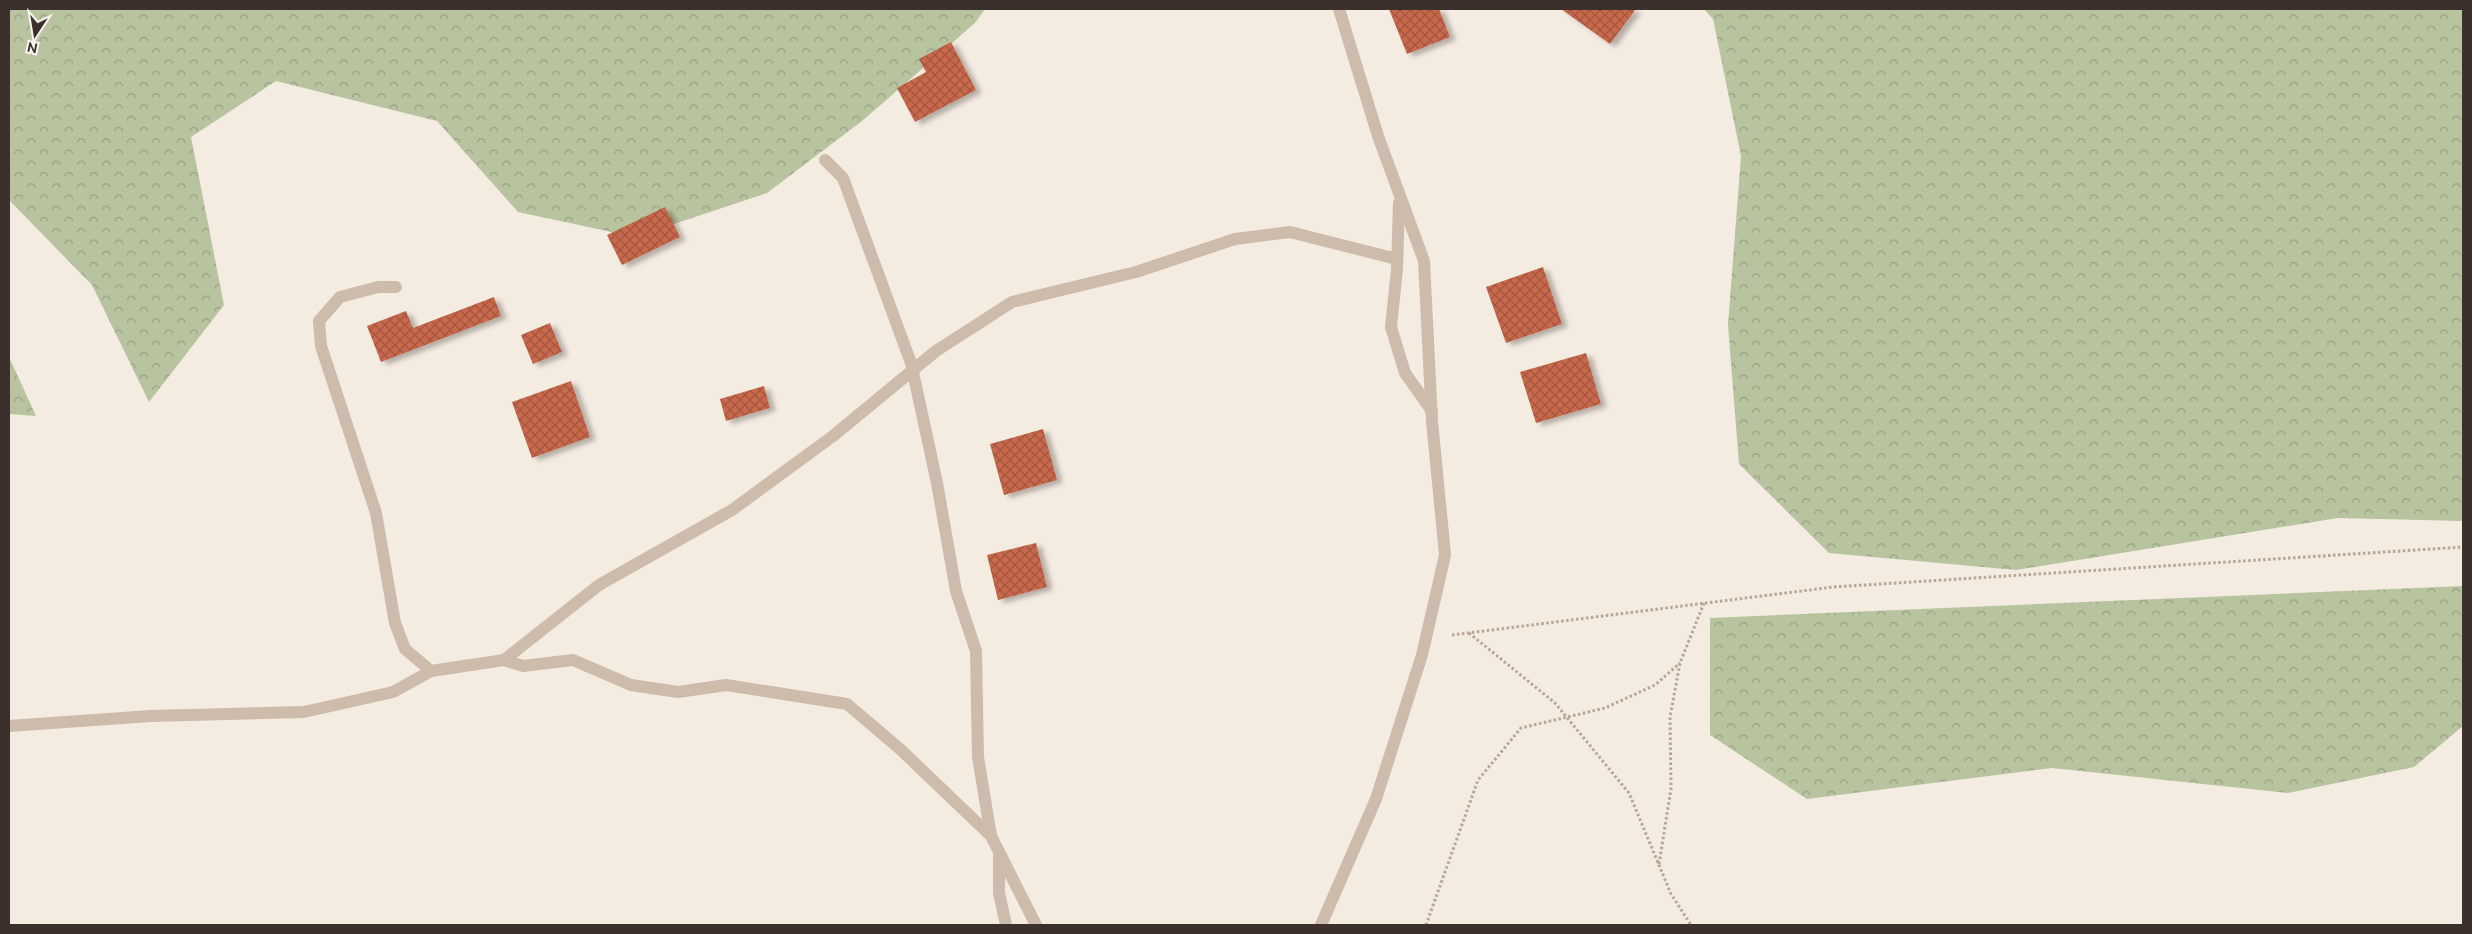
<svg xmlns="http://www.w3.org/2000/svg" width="2472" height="934" viewBox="0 0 2472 934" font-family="Ubuntu,sans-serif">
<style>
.forest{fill:url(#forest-crowns)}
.building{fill:url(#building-cross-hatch);filter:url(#shadow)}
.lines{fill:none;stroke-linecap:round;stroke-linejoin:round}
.path{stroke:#b9a596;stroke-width:3;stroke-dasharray:2.5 2.5;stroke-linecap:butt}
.service{stroke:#cdbbac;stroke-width:12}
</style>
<defs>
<pattern id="forest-crowns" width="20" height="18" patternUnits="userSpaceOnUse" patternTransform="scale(1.25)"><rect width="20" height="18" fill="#b8c4a0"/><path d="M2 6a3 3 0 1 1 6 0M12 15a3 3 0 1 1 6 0" fill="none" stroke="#97a083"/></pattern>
<pattern id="building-cross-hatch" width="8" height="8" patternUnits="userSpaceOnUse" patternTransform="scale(1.25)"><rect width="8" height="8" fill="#c8694b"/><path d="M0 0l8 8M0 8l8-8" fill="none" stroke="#a4573f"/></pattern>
<filter id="shadow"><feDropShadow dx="5.5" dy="3" stdDeviation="2.5" flood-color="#0004"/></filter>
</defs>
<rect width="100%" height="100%" fill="#f4ebe1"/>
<g class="forest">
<polygon points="9,9 985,9 975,23 862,121 767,193 635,237 518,212 437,121 276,81 191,137 224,305 149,402 92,285 9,200"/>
<polygon points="1704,9 2463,9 2463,521 2338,518 2016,570 1829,553 1739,464 1728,325 1741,156 1713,19"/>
<polygon points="9,357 36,416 9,414"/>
<polygon points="2463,586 2463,726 2414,767 2288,793 2052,768 1807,799 1710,735 1710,618"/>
</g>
<g class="building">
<polygon points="1389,9 1439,9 1450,37 1407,54"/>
<polygon points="1561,9 1636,9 1610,44"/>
<polygon points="951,42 976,90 915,122 897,88 926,72 919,59"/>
<polygon points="665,207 680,237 622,265 607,235"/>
<polygon points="1543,267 1562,324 1506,343 1486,287"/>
<polygon points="494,297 501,316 381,362 367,326 406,311 413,328"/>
<polygon points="550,323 562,352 533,364 521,335"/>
<polygon points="1586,353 1601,404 1536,423 1520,372"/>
<polygon points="571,381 590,437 532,458 512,402"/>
<polygon points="764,386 770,408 726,421 720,399"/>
<polygon points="1043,429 1057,480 1004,495 990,444"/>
<polygon points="1036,543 1047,587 998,600 987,555"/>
</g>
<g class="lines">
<g class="path">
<polyline points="1469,633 1555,703 1629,793 1671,894 1691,925"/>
<polyline points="1452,635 1833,587 2463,547"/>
<polyline points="1659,864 1671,789 1670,717 1680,663 1704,603"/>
<polyline points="1426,925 1478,780 1521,728 1605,708 1655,685 1680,663"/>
</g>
<g class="service">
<polyline points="825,160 843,178 911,363 937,483 956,591 976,651 978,757 991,836 1036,925"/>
<polyline points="1399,203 1397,269 1391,327 1405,373 1432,411"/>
<polyline points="396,287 378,287 340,297 319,321 321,346 376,513 395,623 405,649 431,671"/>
<polyline points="504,660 599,585 732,510 833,436 936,351 1012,302 1136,272 1235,239 1290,232 1397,259"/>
<polyline points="9,726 151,716 304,712 393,692 431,671 504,660 523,666 573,660 631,685 678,692 726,685 847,704 900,749 991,836"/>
<polyline points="999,856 999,893 1006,925"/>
<polyline points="1321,925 1376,799 1422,655 1445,555 1432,421 1424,261 1378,136 1339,9"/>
</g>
</g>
<rect width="2472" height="934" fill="none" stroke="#3b302b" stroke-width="20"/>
<g transform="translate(35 35) rotate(192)" stroke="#fbf5ee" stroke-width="4" paint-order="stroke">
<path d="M0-4L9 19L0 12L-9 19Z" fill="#3b302b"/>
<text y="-8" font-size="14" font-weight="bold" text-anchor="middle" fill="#3b302b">N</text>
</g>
</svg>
